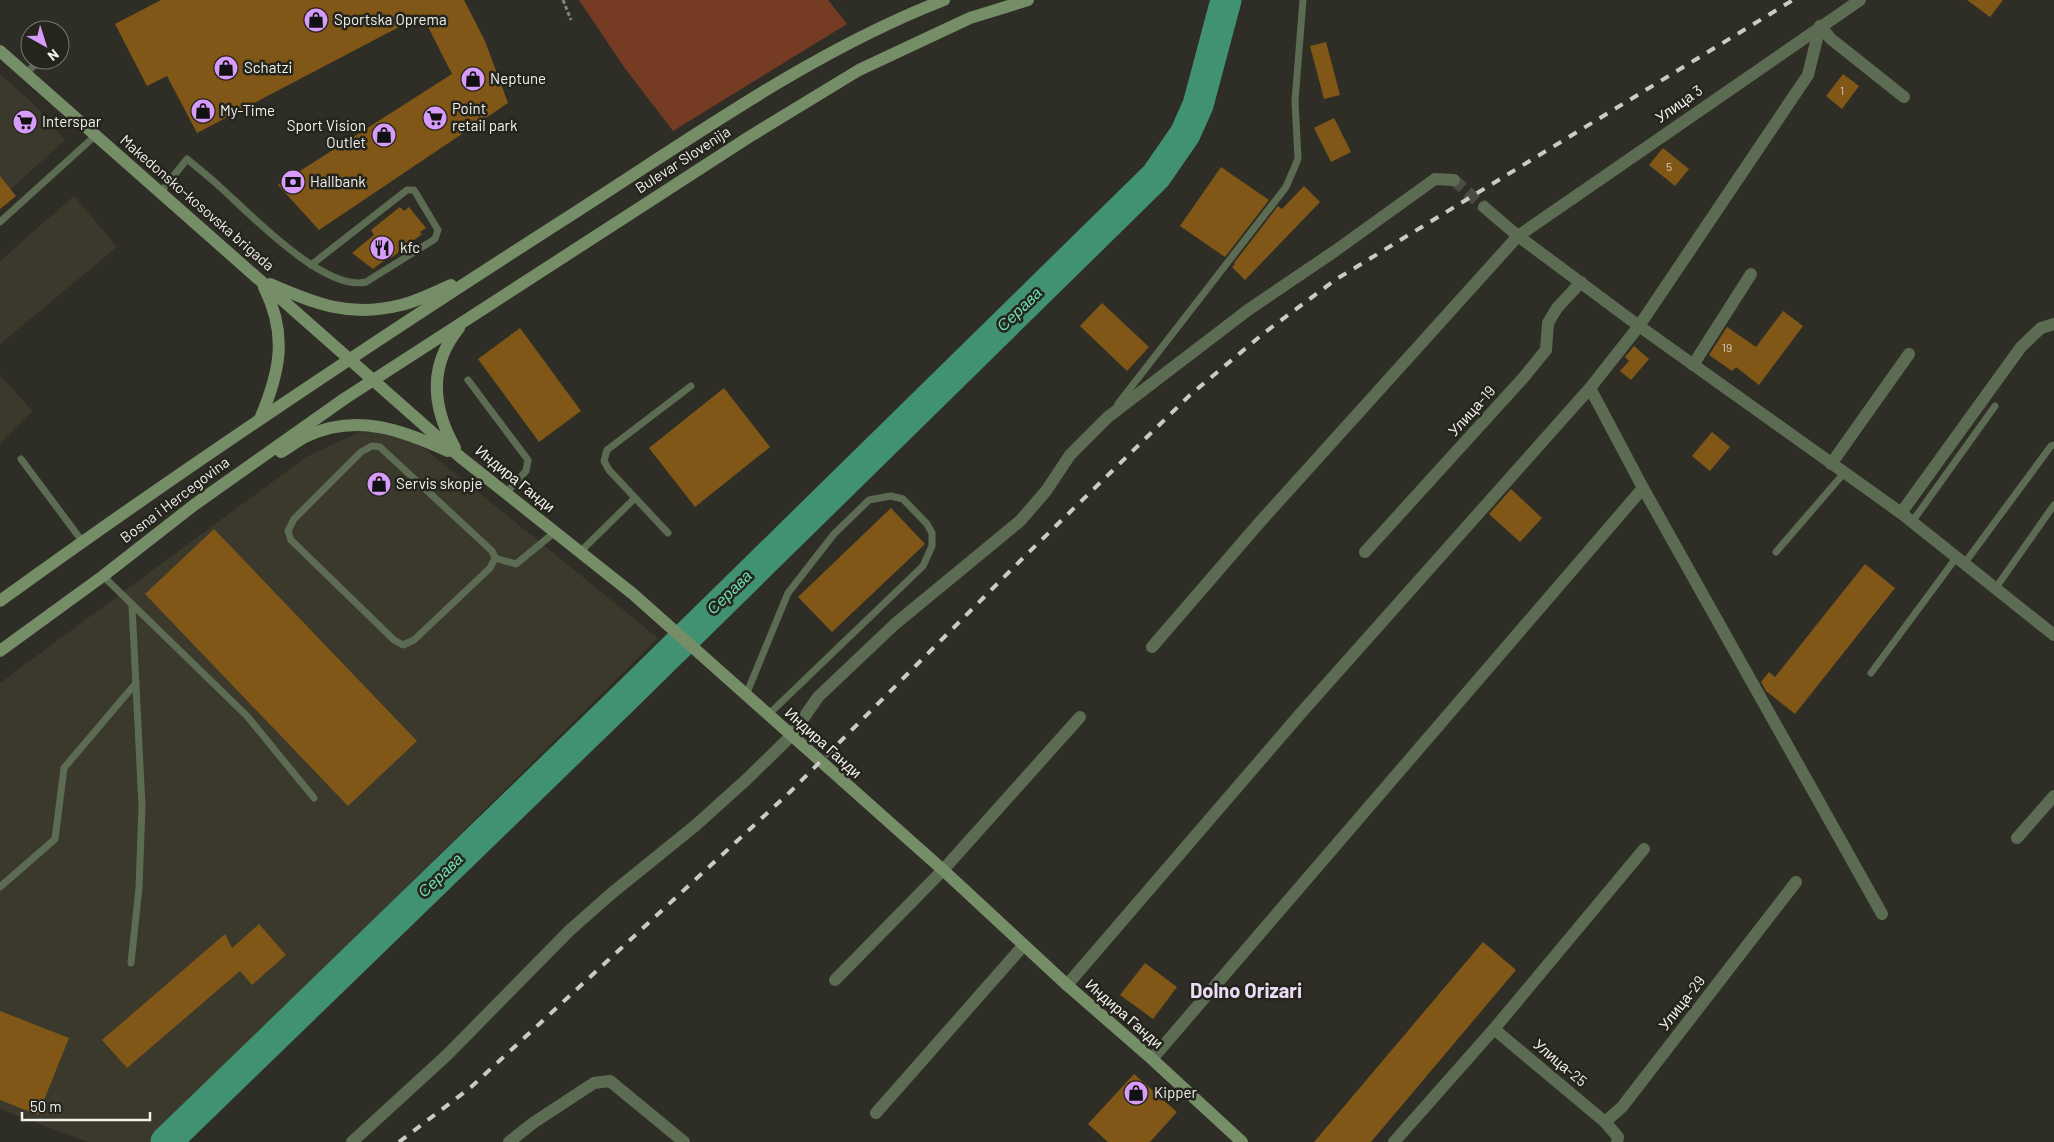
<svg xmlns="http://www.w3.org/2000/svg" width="2054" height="1142" viewBox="0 0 2054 1142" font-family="Barlow,sans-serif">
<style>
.built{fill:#3a392b}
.green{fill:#753c23}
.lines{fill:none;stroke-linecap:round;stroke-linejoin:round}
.river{stroke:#419272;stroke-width:31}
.building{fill:#805716}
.street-tunnel{stroke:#4c4b44;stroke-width:12;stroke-dasharray:12 6;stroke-linecap:butt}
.path{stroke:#85857e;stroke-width:3;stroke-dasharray:4 2.5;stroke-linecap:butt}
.lane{stroke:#5c6c53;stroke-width:7}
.street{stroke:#5c6c53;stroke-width:12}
.secondary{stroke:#758e67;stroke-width:12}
.rail{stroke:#cbcbc5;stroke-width:4;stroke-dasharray:9 9;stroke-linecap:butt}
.labels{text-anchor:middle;stroke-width:5;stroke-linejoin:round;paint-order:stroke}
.number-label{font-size:12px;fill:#d6cbb7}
.poi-label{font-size:15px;fill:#f2f2ed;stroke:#25241d;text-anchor:start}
.street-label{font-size:15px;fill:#f2f2ed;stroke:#25241d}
.water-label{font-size:16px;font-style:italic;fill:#6cdeb0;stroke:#25241d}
.district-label{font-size:20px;font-weight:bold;fill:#ebdbf6;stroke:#25241d}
</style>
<rect width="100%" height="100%" fill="#2f2e26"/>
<g class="built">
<polygon points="0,74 34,104 65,140 0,199"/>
<polygon points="74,196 117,247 0,344 0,261"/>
<polygon points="0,375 32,411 0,443"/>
<polygon points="377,430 420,445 658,638 149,1142 88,1142 0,1109 0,683 306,457 355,434"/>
</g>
<polygon class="green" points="579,0 828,0 847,24 673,131 624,67"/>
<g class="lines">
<polyline class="river" points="166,1142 620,702 1156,176 1185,134 1198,105 1226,0"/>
</g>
<g class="building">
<polygon points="161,0 464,0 485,41 508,103 319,230 278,185 452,74 422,15 197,133 167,76 147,86 115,24"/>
<polygon points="1967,0 2003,0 1990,17"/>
<polygon points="1326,42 1340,95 1324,99 1310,46"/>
<polygon points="1843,74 1859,86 1842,109 1826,96"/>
<polygon points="1334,118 1351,152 1331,162 1314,128"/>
<polygon points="1663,148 1689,169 1675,186 1649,165"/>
<polygon points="1221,167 1269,200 1225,257 1180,226"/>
<polygon points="0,176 16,196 0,209"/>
<polygon points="1304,186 1320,202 1245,280 1232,267 1235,264 1234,263 1278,206 1282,209"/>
<polygon points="400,207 404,211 409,207 426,228 420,232 422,234 391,258 390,256 373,269 352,253 374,235 371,230"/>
<polygon points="1102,303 1149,347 1127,371 1080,326"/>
<polygon points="1783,311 1803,326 1759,385 1736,367 1732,371 1709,355 1727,327 1756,347"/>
<polygon points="520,328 581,411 539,442 478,359"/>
<polygon points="1634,346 1649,359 1631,380 1620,371 1629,361 1625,357"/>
<polygon points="724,388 770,447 695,507 649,448"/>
<polygon points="1712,432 1730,447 1710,471 1692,456"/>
<polygon points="1511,489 1542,518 1520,542 1489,514"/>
<polygon points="891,508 925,544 832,632 798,597"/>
<polygon points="214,529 417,741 348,806 145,594"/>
<polygon points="1865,564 1895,588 1795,714 1766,691 1761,682 1769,672 1775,677"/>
<polygon points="259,924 286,955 252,985 240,971 127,1068 102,1040 225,934 232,948"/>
<polygon points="1483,942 1516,970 1371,1142 1314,1142"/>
<polygon points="1145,963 1177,987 1153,1019 1120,995"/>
<polygon points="0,1011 69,1038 38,1115 0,1100"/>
<polygon points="1134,1074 1177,1112 1150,1142 1108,1142 1088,1124"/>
</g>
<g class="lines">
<polyline class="street-tunnel" points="1454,180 1484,207"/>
<polyline class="path" points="563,0 571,20"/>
<g class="lane">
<polyline points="60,46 62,44"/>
<polyline points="25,73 42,60"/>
<path d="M160 193 187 159C198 168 209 177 219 186 249 213 324 292 366 282L435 239 438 230 414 190H407L311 265"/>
<polyline points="0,222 96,135"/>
<polyline points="468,380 528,460 526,471 506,493"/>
<polyline points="1118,404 1286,187 1298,159 1295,101 1303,0"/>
<polygon points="372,446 380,447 492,551 495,558 490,568 414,640 403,645 394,640 291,540 288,531 294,519 361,452"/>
<polyline points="21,459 82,541"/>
<polyline points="1912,522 1995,406"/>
<polyline points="668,533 609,470 604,461 607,450 691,386"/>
<polyline points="580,552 635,498"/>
<polyline points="1776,552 1844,473"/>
<polyline points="495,558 516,564 555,532"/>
<polyline points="1964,564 2051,446 2054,445"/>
<polyline points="103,576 247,716 314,798"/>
<polyline points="1995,589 2054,505"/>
<polyline points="1871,673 1956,558"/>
<polyline points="746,695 788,593 834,534 869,500 891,496 903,499 927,524 932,533 932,546 923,566 768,715"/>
<polyline points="0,887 55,839 64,768 136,683"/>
<polyline points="131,963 139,888 142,806 132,606"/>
</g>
<g class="street">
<polyline points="1820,26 1831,39 1904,97"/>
<polyline points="1484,207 1518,236 1639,326 1901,513 2054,635"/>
<polyline points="1693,365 1751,274"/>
<polyline points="1590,388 1643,488 1882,914"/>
<polyline points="1831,464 1909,354"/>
<polyline points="1901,513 2021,347 2041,328 2054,324"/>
<polyline points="1365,552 1524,377 1546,350 1548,323 1557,308 1581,282"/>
<polyline points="1152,647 1260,522 1518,236 1860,0"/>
<polyline points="2017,838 2054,796"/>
<polyline points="835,980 943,870 1080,717"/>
<polyline points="1067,985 1301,713 1590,388 1639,326 1808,75 1820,26"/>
<polyline points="1494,1029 1605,1122"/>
<polyline points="1152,1059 1643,488"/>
<polyline points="876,1113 1023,946"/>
<polyline points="352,1142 447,1055 570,930 612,893 696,825 747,779 791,736 818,697 895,624 1020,521 1046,491 1070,455 1108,417 1248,310 1335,251 1435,179 1454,180"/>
<polyline points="509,1142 533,1123 594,1083 610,1081 684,1142"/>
<polyline points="1394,1142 1494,1029 1644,849"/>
<polyline points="1617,1142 1618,1137 1605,1122 1622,1107 1796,882"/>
</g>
<g class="secondary">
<polyline points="0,51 459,456 633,594 943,870 1067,985 1152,1059 1242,1142"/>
<path d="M270 284C316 304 350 318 401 305 418 301 435 292 451 285"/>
<path d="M260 419C280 372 288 335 264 287"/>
<path d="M455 448C432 407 428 366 459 328"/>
<path d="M281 452C290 447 298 440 307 436 357 413 402 430 448 451"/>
<path d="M0 601C189 464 382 336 579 210 696 135 813 51 944 0"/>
<polyline points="0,651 103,576 194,505 344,399 749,137 859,70 970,18 1028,0"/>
</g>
<polyline class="rail" points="399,1142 470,1088 790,792 1025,556 1190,395 1264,333 1335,280 1793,0"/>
</g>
<defs>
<symbol id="shop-disc" viewBox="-11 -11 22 22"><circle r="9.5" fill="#d79bf9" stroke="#25241d"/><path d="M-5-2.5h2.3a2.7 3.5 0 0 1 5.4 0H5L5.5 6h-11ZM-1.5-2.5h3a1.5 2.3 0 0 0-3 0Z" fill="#111"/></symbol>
<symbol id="supermarket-disc" viewBox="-11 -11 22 22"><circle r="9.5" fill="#d79bf9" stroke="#25241d"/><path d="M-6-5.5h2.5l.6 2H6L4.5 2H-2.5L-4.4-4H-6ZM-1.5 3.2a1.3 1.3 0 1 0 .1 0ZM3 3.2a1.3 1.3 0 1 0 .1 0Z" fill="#111"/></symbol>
<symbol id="bank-disc" viewBox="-11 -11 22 22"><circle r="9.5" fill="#d79bf9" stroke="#25241d"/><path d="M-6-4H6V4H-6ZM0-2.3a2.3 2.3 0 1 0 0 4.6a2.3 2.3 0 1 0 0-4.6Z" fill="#111"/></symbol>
<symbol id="restaurant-disc" viewBox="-11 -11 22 22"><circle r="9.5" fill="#d79bf9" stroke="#25241d"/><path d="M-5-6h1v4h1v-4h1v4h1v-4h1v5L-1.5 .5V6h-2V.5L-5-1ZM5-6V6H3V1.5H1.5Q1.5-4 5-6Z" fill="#111"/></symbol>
</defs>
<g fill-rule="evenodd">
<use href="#shop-disc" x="302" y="6" width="28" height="28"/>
<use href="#shop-disc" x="212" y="54" width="28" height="28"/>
<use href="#shop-disc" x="459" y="65" width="28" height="28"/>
<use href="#shop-disc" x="189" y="97" width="28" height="28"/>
<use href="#supermarket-disc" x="421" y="104" width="28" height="28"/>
<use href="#supermarket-disc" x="11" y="108" width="28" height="28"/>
<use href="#shop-disc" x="370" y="121" width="28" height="28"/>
<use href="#bank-disc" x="279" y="168" width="28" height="28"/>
<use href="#restaurant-disc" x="368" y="234" width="28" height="28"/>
<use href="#shop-disc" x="365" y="470" width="28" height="28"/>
<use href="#shop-disc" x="1122" y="1079" width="28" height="28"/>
</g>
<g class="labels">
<g class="number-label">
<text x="1842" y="95">1</text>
<text x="1669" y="171">5</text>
<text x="1727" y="352">19</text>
</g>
<g class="poi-label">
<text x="334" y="25">Sportska Oprema</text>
<text x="244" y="73">Schatzi</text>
<text x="490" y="84">Neptune</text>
<text x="452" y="114">Point<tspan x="452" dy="17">retail park</tspan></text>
<text x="220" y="116">My-Time</text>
<text x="42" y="127">Interspar</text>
<text x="366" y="131" text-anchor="end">Sport Vision<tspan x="366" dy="17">Outlet</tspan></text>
<text x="310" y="187">Hallbank</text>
<text x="400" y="253">kfc</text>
<text x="396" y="489">Servis skopje</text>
<text x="1154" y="1098">Kipper</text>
</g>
<g class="street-label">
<text transform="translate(1679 104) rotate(-35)" y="5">Улица 3</text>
<text transform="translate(683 160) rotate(-33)" y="5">Bulevar Slovenija</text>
<text transform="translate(197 203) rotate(41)" y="5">Makedonsko-kosovska brigada</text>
<text transform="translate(1472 411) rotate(-48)" y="5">Улица-19</text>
<text transform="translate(515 479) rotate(39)" y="5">Индира Ганди</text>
<text transform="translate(175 500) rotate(-37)" y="5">Bosna i Hercegovina</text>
<text transform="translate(823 743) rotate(42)" y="5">Индира Ганди</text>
<text transform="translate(1682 1003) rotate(-52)" y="5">Улица-29</text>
<text transform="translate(1124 1014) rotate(41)" y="5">Индира Ганди</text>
<text transform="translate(1560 1063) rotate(40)" y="5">Улица-25</text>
</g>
<g class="water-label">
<text transform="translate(1019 309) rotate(-44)" y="6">Серава</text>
<text transform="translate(729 592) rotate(-44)" y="6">Серава</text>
<text transform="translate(440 875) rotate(-44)" y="6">Серава</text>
</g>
<g class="district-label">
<text x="1246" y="998">Dolno Orizari</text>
</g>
</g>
<g transform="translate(45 45) rotate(141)"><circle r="24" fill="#25241d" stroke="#777670"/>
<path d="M0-4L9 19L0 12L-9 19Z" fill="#d79bf9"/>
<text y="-8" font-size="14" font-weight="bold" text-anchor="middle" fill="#f2f2ed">N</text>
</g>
<path d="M22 1112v8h128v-8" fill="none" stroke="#f2f2ed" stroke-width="2.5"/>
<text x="30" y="1112" font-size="15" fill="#f2f2ed" stroke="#25241d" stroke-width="4" paint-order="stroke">50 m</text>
</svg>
